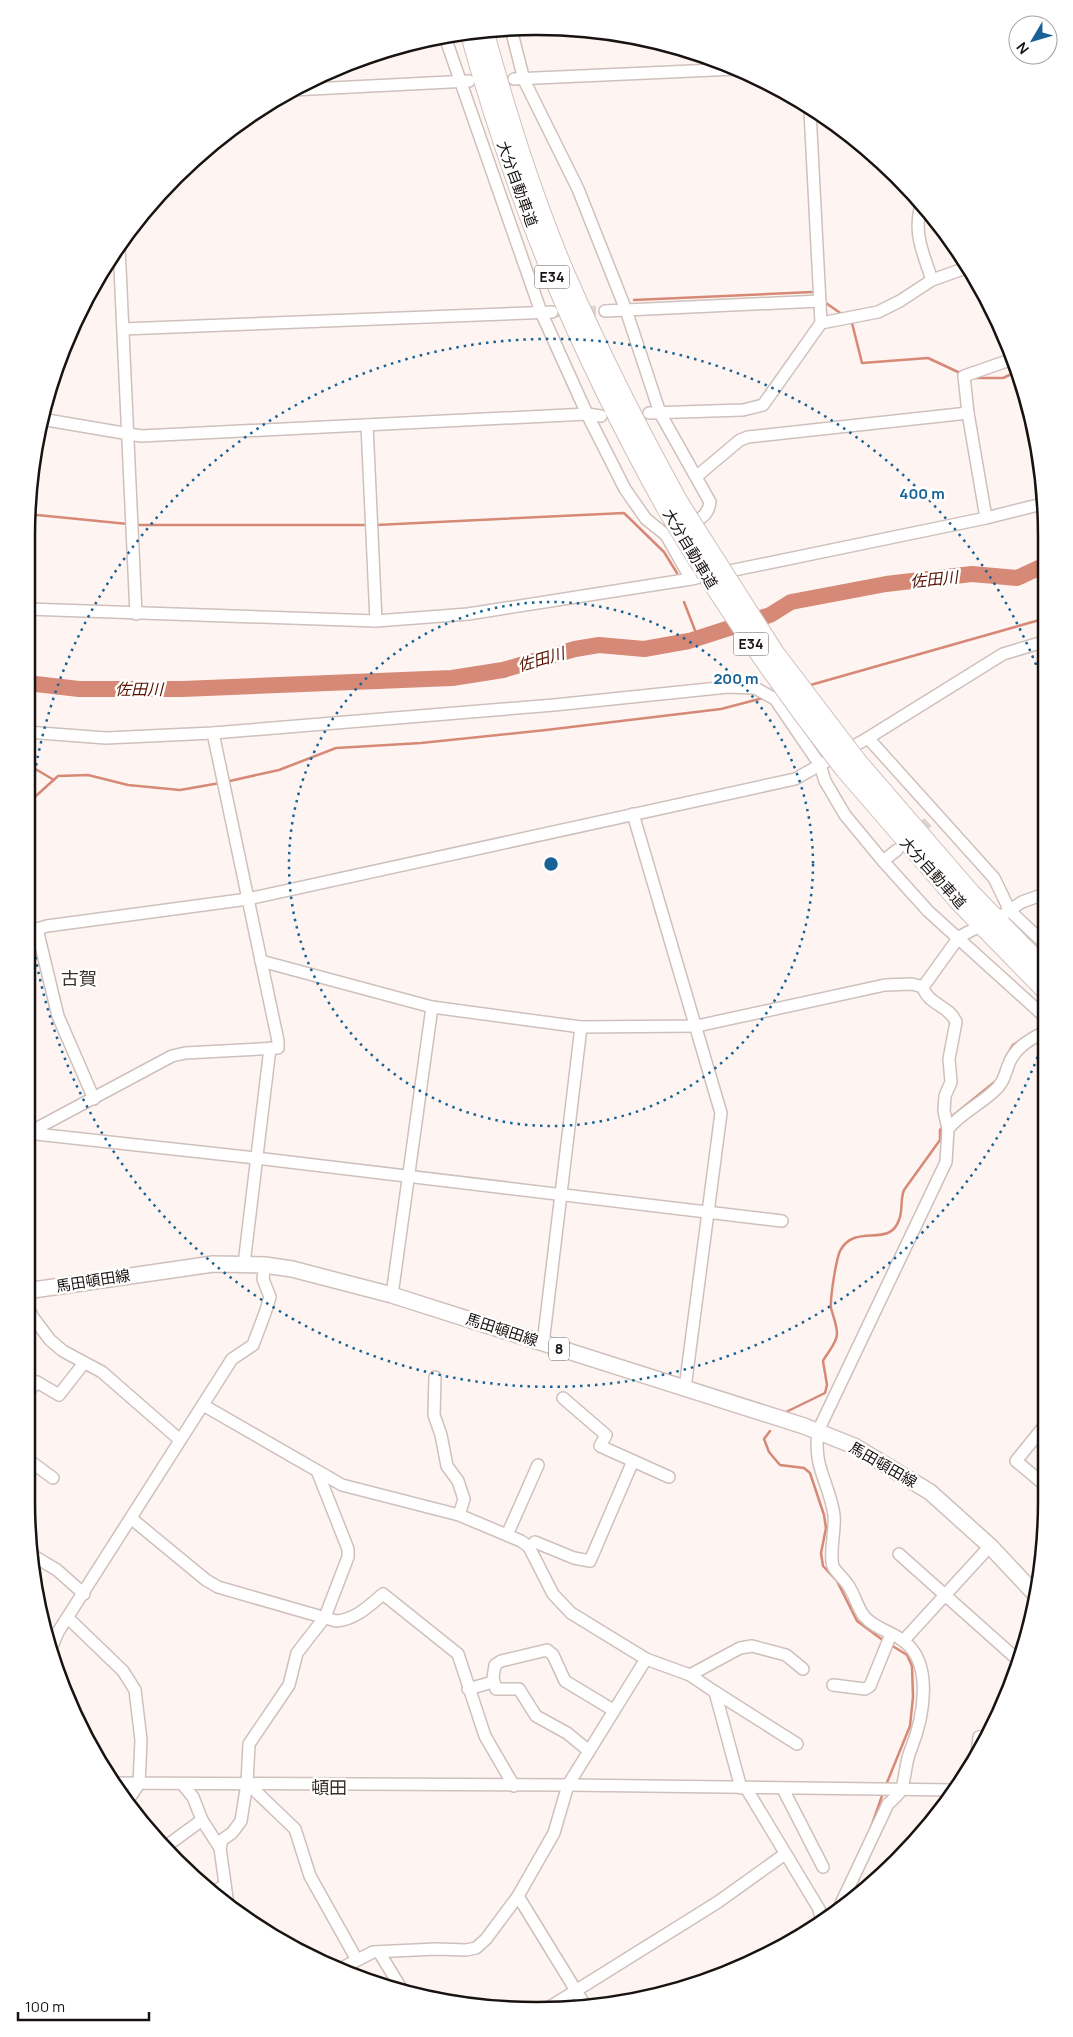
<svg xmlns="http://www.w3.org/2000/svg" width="1073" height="2037" viewBox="0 0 1073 2037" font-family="Manrope,'Noto Sans JP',sans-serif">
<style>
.built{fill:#f9e7e2}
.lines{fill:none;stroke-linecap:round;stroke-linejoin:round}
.stream{stroke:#d68976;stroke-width:2.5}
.river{stroke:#d68976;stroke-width:16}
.minor-tunnel{stroke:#dcd3d0;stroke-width:11;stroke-dasharray:11 5.5;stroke-linecap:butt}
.minor-casing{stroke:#cfc0bc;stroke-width:14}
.major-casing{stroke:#cfc0bc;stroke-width:18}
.highway-casing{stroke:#cfc0bc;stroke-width:20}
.minor{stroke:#fff;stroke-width:11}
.major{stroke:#fff;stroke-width:15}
.highway{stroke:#fff;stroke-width:18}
.highway-bridge-casing{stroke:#cfc0bc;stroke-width:20;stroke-linecap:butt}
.highway-bridge{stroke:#fff;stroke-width:18}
.ring{fill:none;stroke:#186295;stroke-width:2.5;stroke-dasharray:2.5 5}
.labels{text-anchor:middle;stroke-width:5;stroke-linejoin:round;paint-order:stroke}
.shield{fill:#fff;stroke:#5d5a58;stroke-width:1}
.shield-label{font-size:14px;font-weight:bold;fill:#181311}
.street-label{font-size:15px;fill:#181311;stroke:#fff}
.water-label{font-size:16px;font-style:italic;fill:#561101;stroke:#fff}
.quarter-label{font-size:18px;fill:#3d312e;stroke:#fff}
.rim{fill:none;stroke:#181311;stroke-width:2.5}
.centre{fill:#186295;stroke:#fff;stroke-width:2.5}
.ring-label{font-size:15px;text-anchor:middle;font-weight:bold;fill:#186295;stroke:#fff;stroke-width:5;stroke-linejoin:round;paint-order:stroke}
</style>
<rect width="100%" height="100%" fill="#fef5f2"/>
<polygon class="built" points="572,1995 580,2008 549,2010"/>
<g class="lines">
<g class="stream">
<polyline points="634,300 812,292"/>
<polyline points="826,303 843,315"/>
<polyline points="852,323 862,363 928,358 958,372"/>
<polyline points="973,378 1003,378 1016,372"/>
<polyline points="27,514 128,524"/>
<polyline points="136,525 368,525"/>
<polyline points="376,525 624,513 664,552 677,573"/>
<polyline points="684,602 698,638"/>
<polyline points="807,686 1043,619"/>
<polyline points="27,764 54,780"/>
<polyline points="225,782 279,770 336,748 421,743 546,730 721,709 763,698"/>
<polyline points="27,804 58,776 88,775 128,785 180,790 220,783"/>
<polyline points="950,1118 997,1080 1007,1055 1013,1045 1044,1025"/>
<path d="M786 1412 825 1393 827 1385 823 1361C827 1353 837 1343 837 1334 837 1325 833 1316 831 1308 830 1298 836 1260 840 1251 855 1222 889 1249 899 1220 903 1210 900 1200 904 1190L940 1140V1130L943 1127"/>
<polyline points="770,1431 764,1439 769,1452 780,1465 804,1468 810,1473 824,1515 826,1528 821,1553 823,1566 837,1581 857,1621 884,1641"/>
<polyline points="886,1785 910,1726 913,1697 912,1666 907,1655 891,1645"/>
<polyline points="870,1830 883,1793"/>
<polyline points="829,1917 833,1910"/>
</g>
<polyline class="river" points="27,683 79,689 182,689 452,678 503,670 575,649 599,645 644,649 689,641 770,615 791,602 886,584 972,574 1017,578 1043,566"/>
<g class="minor-tunnel">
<polyline points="552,312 605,311"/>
<polyline points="913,836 928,822"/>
</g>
<defs>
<g id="minor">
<path d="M511 29 524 80 578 189 626 310 660 413 710 502C708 517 698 520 686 526"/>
<polyline points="445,37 541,312 587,414 625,489 646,519 666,535 691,579"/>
<polyline points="514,79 736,69"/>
<polyline points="292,90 469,81"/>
<path d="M921 204C913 234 923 252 932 280"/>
<polyline points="119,246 136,614"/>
<polyline points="605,311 820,301"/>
<polyline points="821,323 878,312 900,301 932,280 966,268"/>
<polyline points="123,329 552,312"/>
<polyline points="649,413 743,410 763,405 821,323 810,111"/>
<polyline points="41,419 141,436 587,414 601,416"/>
<polyline points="367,425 376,621"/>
<polyline points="697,476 740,440 748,437 968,413"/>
<polyline points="986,518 968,413 964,376 1013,359"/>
<polyline points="27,609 376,621 468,614 691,579 986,518 1042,504"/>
<polyline points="27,732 106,738 213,733 554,705 728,687 755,688 775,699 820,765 825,781 845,815 883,861 928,911 1044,1016"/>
<polyline points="868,738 994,878 1010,911 1044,943"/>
<polyline points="633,814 721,1113 685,1388"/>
<polyline points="883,861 897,850"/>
<polyline points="1004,914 1022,902 1044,894"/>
<polyline points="37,929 58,1016 94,1099"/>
<polyline points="27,932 47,926 248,899 795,779 868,738 1003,654 1043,642"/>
<polyline points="261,961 432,1007 581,1027 697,1026 885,985 912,984 923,987"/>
<polyline points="923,987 959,937 976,928"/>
<path d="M948 1129C961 1113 979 1105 993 1092 1003 1084 1004 1077 1008 1066 1014 1048 1029 1040 1044 1032"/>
<polyline points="27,1133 256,1158 782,1221"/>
<polyline points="28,1133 172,1056 185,1053 278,1048 278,1041 213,733"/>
<polyline points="244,1264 270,1048"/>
<polyline points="392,1295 432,1007"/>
<polyline points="26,1302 32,1316 50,1340 63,1351 102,1372 180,1440"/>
<polyline points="543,1344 581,1027"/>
<polyline points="435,1377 434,1415 441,1435 447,1466 458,1481 464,1499 459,1515"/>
<polyline points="26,1394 37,1382 59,1395 84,1363"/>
<polyline points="563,1398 606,1435 600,1446 669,1477"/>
<polyline points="203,1405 342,1485 459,1515 521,1541 529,1547 553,1594 571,1613 646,1659 690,1675 715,1692 741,1788"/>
<polyline points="1045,1425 1016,1461 1046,1486"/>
<polyline points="26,1458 53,1478"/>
<path d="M132 1519 206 1580 218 1587 336 1621C355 1620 369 1606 383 1594L458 1654 485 1736 514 1786"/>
<polyline points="507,1535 538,1465"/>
<polyline points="529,1547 535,1542 574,1558 590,1561 633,1461"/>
<polyline points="899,1554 1019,1661"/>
<polyline points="32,1555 57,1570 84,1594"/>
<polyline points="68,1618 123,1671 135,1690 141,1740 139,1784 126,1803"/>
<polyline points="904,1640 990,1546"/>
<polyline points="50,1651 58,1632 232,1359 253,1345 265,1313 270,1297 263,1279 265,1265"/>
<polyline points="690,1675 740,1648 752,1646 786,1655 803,1669"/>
<polyline points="833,1685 865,1689 870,1686 891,1634"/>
<polyline points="468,1689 493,1682"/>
<polyline points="715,1692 797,1744"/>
<polyline points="589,1751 567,1733 536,1716 519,1689 496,1689 493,1678 495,1665 501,1661 547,1650 553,1655 565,1681 613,1710"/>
<polyline points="977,1754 979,1737 989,1735"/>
<polyline points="113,1783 568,1785 954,1790"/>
<polyline points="247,1783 295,1829 310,1876 357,1960"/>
<polyline points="183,1785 193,1797 202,1820 220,1848 228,1905"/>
<polyline points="746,1788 819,1909 821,1919 819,1926"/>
<polyline points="783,1789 823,1867"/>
<polyline points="165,1847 202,1820"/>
<polyline points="220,1848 222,1840 232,1833 241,1821 247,1783 249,1744 289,1685 297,1653 325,1617 348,1557 348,1549 318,1473"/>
<polyline points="212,1893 225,1885"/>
<polyline points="518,1896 586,2007"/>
<path d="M837 1912 888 1804C892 1800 899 1795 901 1790 906 1778 905 1762 911 1749 923 1719 935 1662 902 1640 890 1631 874 1628 864 1616 857 1607 855 1595 848 1585 844 1579 838 1574 834 1568 828 1558 836 1529 834 1515 829 1481 813 1469 818 1431L946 1162 948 1129 944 1111 945 1096 951 1082 949 1059 956 1022C950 1006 927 1004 923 987"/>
<polyline points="379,1952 404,1993"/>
<polyline points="338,1970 373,1952 436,1949 466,1950 476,1948 486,1939 518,1896 554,1833 568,1785 646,1659"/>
<polyline points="545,2010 718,1902 785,1854"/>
</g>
<polyline id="major" points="26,1291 213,1264 265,1265 292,1269 392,1295 804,1426 854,1446 930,1492 990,1546 1036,1595"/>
<g id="highway">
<path d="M484 30C507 114 533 198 567 277 601 355 639 430 680 504"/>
<path d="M469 31C516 204 580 354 667 510"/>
<polyline points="858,762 971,893 1044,968"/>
<polyline points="845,770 960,903 1044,989"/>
</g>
</defs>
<use href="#minor" class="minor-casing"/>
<use href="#major" class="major-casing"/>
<use href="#highway" class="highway-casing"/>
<use href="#minor" class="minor"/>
<use href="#major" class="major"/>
<use href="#highway" class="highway"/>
<defs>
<g id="highway-bridge">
<polyline points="680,504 775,653 858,762"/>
<path d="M667 510C721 601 780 687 845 770"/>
</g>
</defs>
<use href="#highway-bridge" class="highway-bridge-casing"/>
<use href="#highway-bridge" class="highway-bridge"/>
</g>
<g class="ring">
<circle cx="551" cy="864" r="262"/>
<path d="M1043 1043A524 524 0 1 1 1042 680"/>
</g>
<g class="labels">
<g class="shield">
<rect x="534.5" y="265.5" width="35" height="23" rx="4"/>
<rect x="733.5" y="632.5" width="35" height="23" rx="4"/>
<rect x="549" y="1337.5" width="20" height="23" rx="4"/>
</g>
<g class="shield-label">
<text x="552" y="282">E34</text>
<text x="751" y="649">E34</text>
<text x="559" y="1354">8</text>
</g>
<g class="street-label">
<text transform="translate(517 184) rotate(70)" y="5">大分自動車道</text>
<text transform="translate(690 549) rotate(59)" y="5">大分自動車道</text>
<text transform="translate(933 873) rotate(48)" y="5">大分自動車道</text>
<text transform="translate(93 1281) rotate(-9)" y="5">馬田頓田線</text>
<text transform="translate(502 1330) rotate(18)" y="5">馬田頓田線</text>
<text transform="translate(883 1465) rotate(30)" y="5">馬田頓田線</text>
</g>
<g class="water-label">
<text transform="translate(934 579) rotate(-6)" y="6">佐田川</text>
<text transform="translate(541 659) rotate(-16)" y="6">佐田川</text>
<text x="139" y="695">佐田川</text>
</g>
<g class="quarter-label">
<text x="79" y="985">古賀</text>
<text x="329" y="1794">頓田</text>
</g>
</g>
<path d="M0 0H1073V2037H0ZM536 35H537A501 501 0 0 1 1038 536V1501A501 501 0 0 1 537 2002H536A501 501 0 0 1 35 1501V536A501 501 0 0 1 536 35Z" fill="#fff" fill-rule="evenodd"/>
<path class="rim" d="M536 35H537A501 501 0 0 1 1038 536V1501A501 501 0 0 1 537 2002H536A501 501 0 0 1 35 1501V536A501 501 0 0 1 536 35Z"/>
<circle cx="551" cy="864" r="8" class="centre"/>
<g class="ring-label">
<text x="922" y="499">400 m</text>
<text x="736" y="684">200 m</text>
</g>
<g transform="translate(1033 40) rotate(232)"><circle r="24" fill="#ffffff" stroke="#a3a1a0"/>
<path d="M0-4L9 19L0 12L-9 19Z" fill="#186295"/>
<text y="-8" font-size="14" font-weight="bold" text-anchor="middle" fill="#181311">N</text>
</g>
<path d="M18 2012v8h131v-8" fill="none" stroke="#181311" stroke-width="2.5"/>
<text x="25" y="2012" font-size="15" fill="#181311" stroke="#ffffff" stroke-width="4" paint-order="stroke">100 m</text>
</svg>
